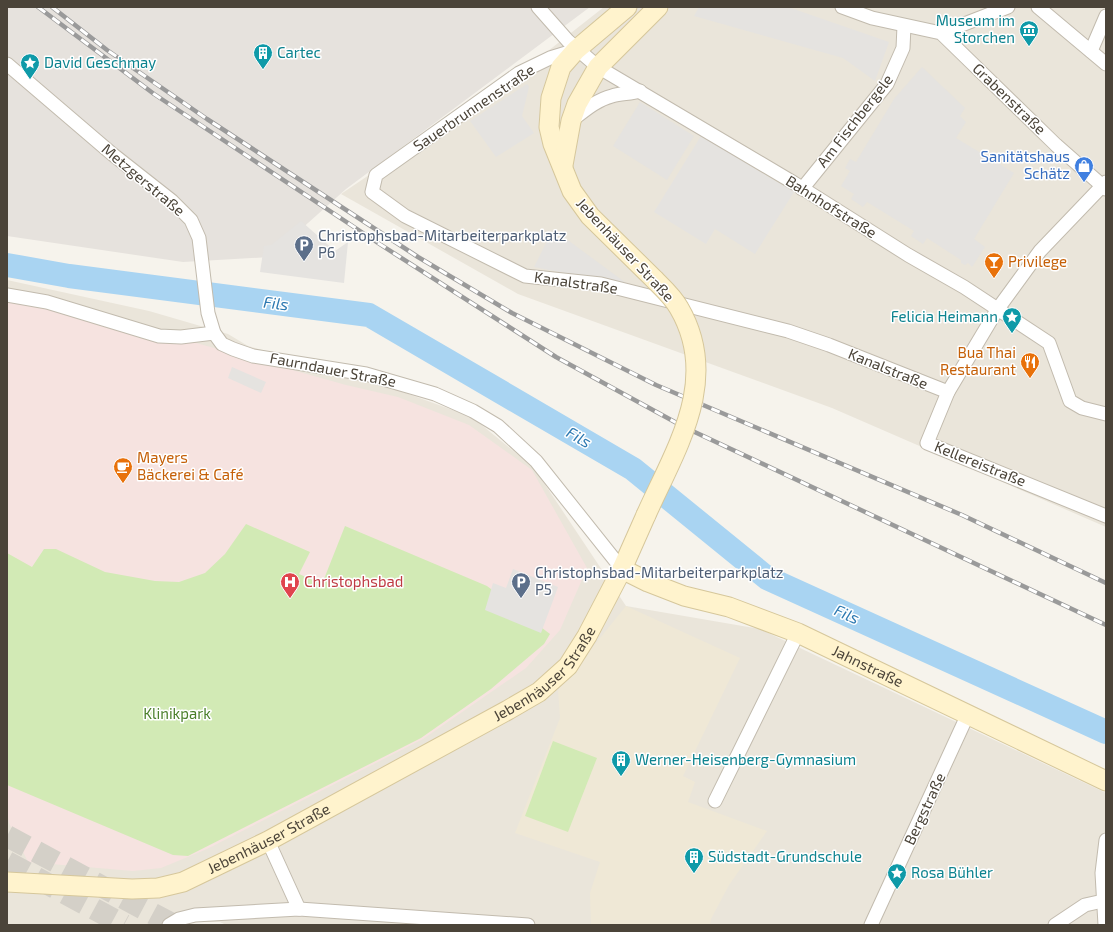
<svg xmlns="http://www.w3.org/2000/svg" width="1113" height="932" viewBox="0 0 1113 932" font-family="'Exo 2',sans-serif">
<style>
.residential{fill:#eae5da}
.industrial{fill:#e6e2dd}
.education{fill:#efe8d6}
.medical{fill:#f6e3e0}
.green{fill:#d2eab5}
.parking{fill:#e5e3e0}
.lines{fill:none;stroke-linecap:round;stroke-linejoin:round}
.river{stroke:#a9d4f2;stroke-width:24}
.trunk-tunnel{stroke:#d4d0c8;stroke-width:22;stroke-dasharray:22 11;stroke-linecap:butt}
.minor-casing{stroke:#c2bbae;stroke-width:15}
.secondary-casing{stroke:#d6c79b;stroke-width:21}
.minor{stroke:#fff;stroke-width:13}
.secondary{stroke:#fff3cd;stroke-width:19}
.rail-casing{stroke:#9a9a9a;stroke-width:4.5}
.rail{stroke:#fff;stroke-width:3;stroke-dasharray:9;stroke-linecap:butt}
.secondary-bridge-casing{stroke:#d6c79b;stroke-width:21;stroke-linecap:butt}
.secondary-bridge{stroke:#fff3cd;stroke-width:19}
.labels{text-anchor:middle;stroke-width:3;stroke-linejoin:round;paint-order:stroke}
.culture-label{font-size:15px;fill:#0d838f;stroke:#fff;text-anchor:start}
.street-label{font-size:15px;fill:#4b4439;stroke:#fff}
.shop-label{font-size:15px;fill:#366cbe;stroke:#fff;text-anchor:end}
.service-label{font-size:15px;fill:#4e5e75;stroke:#fff;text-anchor:start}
.food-label{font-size:15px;fill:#c56008;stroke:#fff;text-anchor:start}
.health-label{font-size:15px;fill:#be3a42;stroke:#fff;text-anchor:start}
.park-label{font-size:15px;fill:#4a7f2a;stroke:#fff}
.water-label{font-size:16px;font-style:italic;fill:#2e7ab2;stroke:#fff}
</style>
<rect width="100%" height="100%" fill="#f6f3ec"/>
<g class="residential">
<polygon points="604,7 1106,7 1106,527 832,408 518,294 341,194 520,73"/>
<polygon points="7,280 149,311 228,334 248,346 367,379 472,417 534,468 626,606 760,629 1106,793 1106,925 226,925 220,922 188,922 185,925 7,925"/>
</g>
<polygon class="industrial" points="7,7 590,7 346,189 270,257 183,262 7,236"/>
<polygon class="education" points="626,606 740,658 683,776 695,782 688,802 767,831 729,885 711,919 710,925 591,925 590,893 600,862 515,833 560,718 558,690"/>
<polygon class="medical" points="7,290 346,385 398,397 469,425 532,470 587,568 560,630 526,668 423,739 207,849 161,868 133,871 28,862 9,823 7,812"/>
<g class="green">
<polygon points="246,524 310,552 299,574 322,584 345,526 487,586 550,634 544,644 491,689 421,738 188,856 173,855 7,785 7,553 32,567 44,549 56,549 105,572 155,581 179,582 205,573 225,554"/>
<polygon points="553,741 597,758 568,832 525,816"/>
</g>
<g class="parking">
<polygon points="699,7 788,7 889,42 875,81 843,58 694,16"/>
<polygon points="922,67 965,108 960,116 966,122 956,138 1014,173 974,239 985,247 972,267 968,263 965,265 961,263 961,260 927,238 923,244 911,236 914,231 867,202 863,207 851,199 854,194 841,186 850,171 845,168 850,159 856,162 894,99"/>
<polygon points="527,84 529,87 522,116 534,133 496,157 470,121"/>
<polygon points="640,102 694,136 667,180 613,146"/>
<polygon points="701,136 794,192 755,254 715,229 706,244 654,212"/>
<polygon points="301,221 335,251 348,242 344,283 260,272 264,246 271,245"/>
<polygon points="550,235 569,241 630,286 534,267"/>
<polygon points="232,367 266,382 261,393 228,378"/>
<polygon points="513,569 558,587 541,633 485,610 493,583 506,588"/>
</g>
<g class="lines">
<polyline class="river" points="7,265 69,276 369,315 633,469 767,578 1106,732"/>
<g class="trunk-tunnel">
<polyline points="7,836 174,925"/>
<polyline points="7,862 124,925"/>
</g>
<defs>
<g id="minor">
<polyline points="538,7 568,41 598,67 794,183 908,255 964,287 1049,343 1070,401 1082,408 1106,414"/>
<polyline points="842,7 872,18 941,33 1056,145 1106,189"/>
<polyline points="1038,7 1106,64"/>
<polyline points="941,33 1008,7"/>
<polyline points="576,50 550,58 519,73 376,175 372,192 405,216 525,276 601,284 788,331 829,345 948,392"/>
<polyline points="1091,51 1106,16"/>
<polyline points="7,64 111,153 172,201 191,220 199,238 208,313 214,333 222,344 233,349 253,356 366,374 435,394 473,411 498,426 536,461 622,569"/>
<path d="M571 121C584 111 596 100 612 96 620 93 630 94 640 91"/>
<polyline points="1106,182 1040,251 997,310 948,392 927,443 1106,516"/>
<polyline points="802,189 887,84 903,48 904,26"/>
<polyline points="7,295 47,302 159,336 181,337 214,333"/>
<polyline points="715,801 798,633"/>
<polyline points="268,841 299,909"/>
<polyline points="169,925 179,919 195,915 299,909 528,925"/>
<polyline points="871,925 968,714"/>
<polyline points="1055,925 1085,905 1103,901"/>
<polyline points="1105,925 1102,873 1106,840"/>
</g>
<g id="secondary">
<polyline points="627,7 576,50 561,67 551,98 549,127 553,144 572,191 590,216 655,280"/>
<polyline points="563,165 571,121 577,104 598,67 658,7"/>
<path id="s1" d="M622 569 648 582 684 596 729 607 798 633 1106 781"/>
<path id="s2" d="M7 882 132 889 158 888 183 882 268 841 508 710 539 692 568 666 587 636 622 569 646 515"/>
</g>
</defs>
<use href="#minor" class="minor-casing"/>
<use href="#secondary" class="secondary-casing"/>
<use href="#minor" class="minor"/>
<use href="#secondary" class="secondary"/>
<defs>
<g id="rail">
<polyline points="38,7 154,94 378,243 556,357 684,427 1106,625"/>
<polyline points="52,7 107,50 207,119 418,257 512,313 656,385 962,515 1106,583"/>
</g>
</defs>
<use href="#rail" class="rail-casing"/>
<use href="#rail" class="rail"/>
<defs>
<path id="secondary-bridge" d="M646 515C676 448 721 380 679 308 673 297 663 288 655 280"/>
</defs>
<use href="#secondary-bridge" class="secondary-bridge-casing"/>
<use href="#secondary-bridge" class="secondary-bridge"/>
</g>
<defs>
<symbol id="museum-pin" viewBox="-11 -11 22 30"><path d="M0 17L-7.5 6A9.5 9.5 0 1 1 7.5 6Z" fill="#0f9aa8" stroke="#fff"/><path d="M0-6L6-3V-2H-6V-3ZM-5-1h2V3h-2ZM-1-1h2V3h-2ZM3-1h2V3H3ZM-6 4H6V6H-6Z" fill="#fff"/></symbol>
<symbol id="building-pin" viewBox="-11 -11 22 30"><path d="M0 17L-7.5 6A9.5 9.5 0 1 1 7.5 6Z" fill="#0f9aa8" stroke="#fff"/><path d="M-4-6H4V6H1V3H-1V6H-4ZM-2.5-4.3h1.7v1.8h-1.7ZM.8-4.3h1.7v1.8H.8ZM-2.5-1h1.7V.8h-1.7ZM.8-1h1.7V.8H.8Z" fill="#fff"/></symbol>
<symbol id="sight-pin" viewBox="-11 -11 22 30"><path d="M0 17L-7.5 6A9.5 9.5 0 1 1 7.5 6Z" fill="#0f9aa8" stroke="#fff"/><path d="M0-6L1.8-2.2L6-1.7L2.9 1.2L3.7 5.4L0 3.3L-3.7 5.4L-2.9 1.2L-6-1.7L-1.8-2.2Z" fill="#fff"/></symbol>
<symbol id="shop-pin" viewBox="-11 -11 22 30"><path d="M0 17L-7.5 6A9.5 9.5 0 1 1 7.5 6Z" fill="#3f7fe0" stroke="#fff"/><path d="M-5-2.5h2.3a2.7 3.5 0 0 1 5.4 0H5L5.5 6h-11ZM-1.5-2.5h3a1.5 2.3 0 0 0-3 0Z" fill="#fff"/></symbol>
<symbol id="parking-pin" viewBox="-11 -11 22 30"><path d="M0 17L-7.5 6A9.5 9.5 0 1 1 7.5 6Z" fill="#5c6f8a" stroke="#fff"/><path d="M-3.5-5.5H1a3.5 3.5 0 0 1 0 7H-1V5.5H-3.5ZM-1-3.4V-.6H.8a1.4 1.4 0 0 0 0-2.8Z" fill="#fff"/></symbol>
<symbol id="bar-pin" viewBox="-11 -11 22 30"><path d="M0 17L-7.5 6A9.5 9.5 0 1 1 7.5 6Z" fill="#e8710a" stroke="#fff"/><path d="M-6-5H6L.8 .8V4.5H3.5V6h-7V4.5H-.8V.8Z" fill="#fff"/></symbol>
<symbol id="restaurant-pin" viewBox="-11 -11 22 30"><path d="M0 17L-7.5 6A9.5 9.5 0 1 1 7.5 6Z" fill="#e8710a" stroke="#fff"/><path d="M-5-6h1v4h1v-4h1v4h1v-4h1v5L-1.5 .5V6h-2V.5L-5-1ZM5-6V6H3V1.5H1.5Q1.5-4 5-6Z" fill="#fff"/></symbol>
<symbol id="cafe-pin" viewBox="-11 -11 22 30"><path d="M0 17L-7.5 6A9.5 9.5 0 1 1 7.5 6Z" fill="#e8710a" stroke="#fff"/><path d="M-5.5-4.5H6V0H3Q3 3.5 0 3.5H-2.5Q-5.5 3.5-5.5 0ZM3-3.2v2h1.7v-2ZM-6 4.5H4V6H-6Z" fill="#fff"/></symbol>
<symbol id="hospital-pin" viewBox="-11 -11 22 30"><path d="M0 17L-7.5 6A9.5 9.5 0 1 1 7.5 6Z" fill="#e0444e" stroke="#fff"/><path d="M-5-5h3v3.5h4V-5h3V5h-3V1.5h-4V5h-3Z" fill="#fff"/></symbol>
</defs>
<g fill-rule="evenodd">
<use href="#museum-pin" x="1018" y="19" width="22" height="30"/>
<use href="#building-pin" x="252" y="42" width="22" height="30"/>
<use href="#sight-pin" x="19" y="52" width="22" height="30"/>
<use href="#shop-pin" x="1073" y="155" width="22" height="30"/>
<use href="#parking-pin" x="293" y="234" width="22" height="30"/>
<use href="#bar-pin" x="983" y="251" width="22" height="30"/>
<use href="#sight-pin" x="1001" y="306" width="22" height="30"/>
<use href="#restaurant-pin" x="1019" y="351" width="22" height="30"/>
<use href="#cafe-pin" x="112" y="456" width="22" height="30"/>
<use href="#hospital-pin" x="279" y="571" width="22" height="30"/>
<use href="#parking-pin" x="510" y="571" width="22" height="30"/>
<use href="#building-pin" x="610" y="749" width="22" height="30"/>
<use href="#building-pin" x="683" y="846" width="22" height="30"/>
<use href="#sight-pin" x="886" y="862" width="22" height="30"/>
</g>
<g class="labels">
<g class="culture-label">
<text x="1015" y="26" text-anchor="end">Museum im<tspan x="1015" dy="17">Storchen</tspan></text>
<text x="277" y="58">Cartec</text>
<text x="44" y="68">David Geschmay</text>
<text x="998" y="322" text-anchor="end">Felicia Heimann</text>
<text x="635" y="765">Werner-Heisenberg-Gymnasium</text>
<text x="708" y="862">Südstadt-Grundschule</text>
<text x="911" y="878">Rosa Bühler</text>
</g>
<g class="street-label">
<text transform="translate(1009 99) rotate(44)" y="5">Grabenstraße</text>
<text transform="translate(474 108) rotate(-34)" y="5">Sauerbrunnenstraße</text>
<text transform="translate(855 121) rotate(-52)" y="5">Am Fischbergele</text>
<text transform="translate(143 180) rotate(40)" y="5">Metzgerstraße</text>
<text transform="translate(831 207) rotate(32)" y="5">Bahnhofstraße</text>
<text transform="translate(625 250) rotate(47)" y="5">Jebenhäuser Straße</text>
<text transform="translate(576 283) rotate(8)" y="5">Kanalstraße</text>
<text transform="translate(888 369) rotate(22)" y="5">Kanalstraße</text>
<text transform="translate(333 370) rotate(11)" y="5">Faurndauer Straße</text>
<text transform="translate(980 464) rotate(22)" y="5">Kellereistraße</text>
<text dy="5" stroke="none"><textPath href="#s1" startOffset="265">Jahnstraße</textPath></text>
<text dy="5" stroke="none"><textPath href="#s2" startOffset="597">Jebenhäuser Straße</textPath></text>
<text transform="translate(925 809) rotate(-65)" y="5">Bergstraße</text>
<text dy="5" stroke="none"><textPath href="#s2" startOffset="273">Jebenhäuser Straße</textPath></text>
</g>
<g class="shop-label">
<text x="1070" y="162">Sanitätshaus<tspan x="1070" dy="17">Schätz</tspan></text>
</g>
<g class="service-label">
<text x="318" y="241">Christophsbad-Mitarbeiterparkplatz<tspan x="318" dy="17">P6</tspan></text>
<text x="535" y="578">Christophsbad-Mitarbeiterparkplatz<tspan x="535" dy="17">P5</tspan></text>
</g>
<g class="food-label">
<text x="1008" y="267">Privilege</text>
<text x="1016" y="358" text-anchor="end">Bua Thai<tspan x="1016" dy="17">Restaurant</tspan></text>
<text x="137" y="463">Mayers<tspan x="137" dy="17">Bäckerei &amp; Café</tspan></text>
</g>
<g class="health-label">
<text x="304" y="587">Christophsbad</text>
</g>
<g class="park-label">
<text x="177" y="719">Klinikpark</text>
</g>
<g class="water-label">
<text transform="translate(276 303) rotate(7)" y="6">Fils</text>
<text transform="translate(579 437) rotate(30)" y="6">Fils</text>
<text transform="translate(847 614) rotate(24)" y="6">Fils</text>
</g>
</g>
<rect width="1113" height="932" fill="none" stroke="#4b4439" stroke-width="16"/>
</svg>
